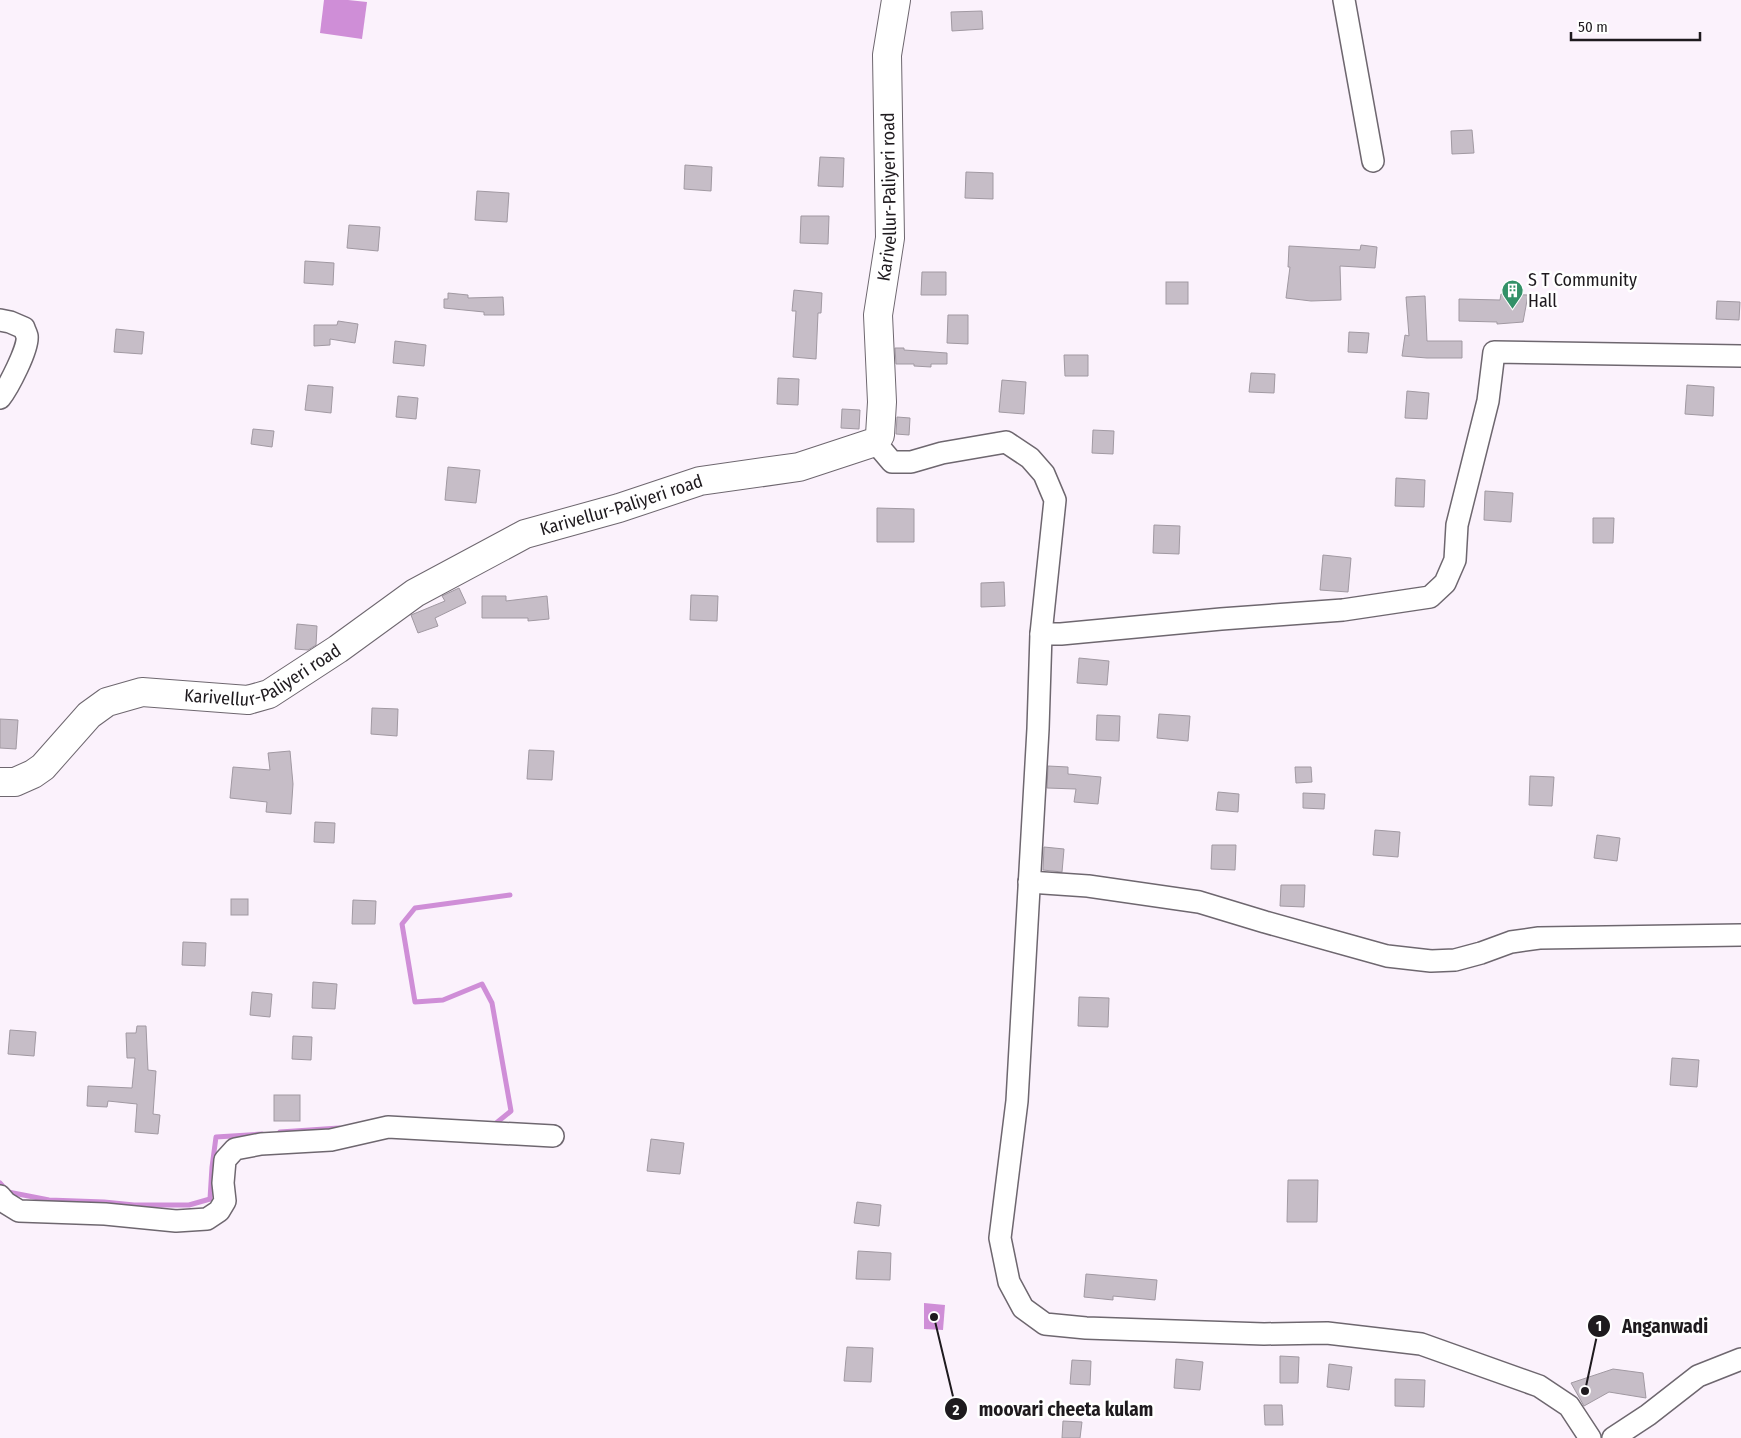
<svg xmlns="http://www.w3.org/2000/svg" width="1741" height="1438" viewBox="0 0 1741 1438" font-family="'Fira Sans Condensed',sans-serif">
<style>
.water{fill:#cf8ed7}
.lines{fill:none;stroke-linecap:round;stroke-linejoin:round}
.stream{stroke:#cf8ed7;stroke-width:5}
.building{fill:#c6bdc7;stroke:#a199a2}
.minor-casing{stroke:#6e676f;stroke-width:24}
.major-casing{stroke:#6e676f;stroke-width:30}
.minor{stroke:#fff;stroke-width:21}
.major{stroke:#fff;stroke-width:28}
.labels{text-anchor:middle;stroke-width:5;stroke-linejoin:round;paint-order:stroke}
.street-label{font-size:18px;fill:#1e1a1e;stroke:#fff}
.poi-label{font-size:18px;fill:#1e1a1e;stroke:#fff;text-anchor:start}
.leader{fill:none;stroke:#1e1a1e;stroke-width:2}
.callout-dot{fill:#1e1a1e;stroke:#fff;stroke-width:2}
.mark-label{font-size:15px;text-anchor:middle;font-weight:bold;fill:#fff}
.callout-label{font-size:19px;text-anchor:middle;font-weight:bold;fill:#1e1a1e;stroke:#fff;stroke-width:5;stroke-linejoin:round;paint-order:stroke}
</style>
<rect width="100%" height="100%" fill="#fbf2fc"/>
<g class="water">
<polygon points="324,0 348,0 367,2 362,39 320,33"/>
<polygon points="924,1303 945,1305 943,1330 924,1329"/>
</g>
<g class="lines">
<g class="stream">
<polyline points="492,1124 495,1124 511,1111 492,1003 482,984 443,1000 415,1002 402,924 415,908 510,895"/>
<polyline points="280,1132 339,1128"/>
<polyline points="0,1183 8,1192 49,1200 104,1202 134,1205 189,1205 210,1199 212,1167 216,1137 262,1134"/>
</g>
</g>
<g class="building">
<polygon points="982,11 983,29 952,31 951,12"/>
<polygon points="1472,130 1474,153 1452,154 1451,131"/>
<polygon points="820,157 844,158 843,187 818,186"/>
<polygon points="685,165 712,167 711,191 684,189"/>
<polygon points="966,172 993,173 993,199 965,198"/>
<polygon points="477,191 509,193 507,222 475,220"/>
<polygon points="801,216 829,216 828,244 800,243"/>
<polygon points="349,225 380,227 378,251 347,248"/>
<polygon points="1361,245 1377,247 1375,268 1340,266 1341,300 1311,301 1286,298 1290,267 1288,267 1289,246 1360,250"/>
<polygon points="305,261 334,263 333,285 304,283"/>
<polygon points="922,272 946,272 946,295 921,295"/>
<rect x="1166" y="282" width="22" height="22"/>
<polygon points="794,290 822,293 821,313 818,313 816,359 793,357 796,311 792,311"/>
<polygon points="448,293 468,295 468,298 503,297 504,315 484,315 484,312 444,308 444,299 448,299"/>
<polygon points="1501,294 1528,295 1523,322 1497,324 1497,322 1459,321 1459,299 1500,300"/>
<polygon points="1425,296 1427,341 1462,341 1462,358 1427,358 1402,356 1405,335 1409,336 1406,297"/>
<polygon points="1717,301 1740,302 1739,320 1716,319"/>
<polygon points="948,315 968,315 968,344 947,343"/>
<polygon points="338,321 358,324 355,343 330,339 330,345 314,346 314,325 337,325"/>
<polygon points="116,329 144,332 142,354 114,352"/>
<polygon points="1349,332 1369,333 1367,353 1348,352"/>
<polygon points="395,341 426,345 424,366 393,363"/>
<polygon points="895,348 904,348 904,350 947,353 947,364 931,364 931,367 914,366 914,364 896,364"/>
<polygon points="1064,355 1088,355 1088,376 1065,376"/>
<polygon points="1251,373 1275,374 1274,393 1249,392"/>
<polygon points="778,378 799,379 798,405 777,404"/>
<polygon points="1002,380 1026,382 1024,414 999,412"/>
<polygon points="308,385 333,387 331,413 305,410"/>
<polygon points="1687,385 1714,387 1713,416 1685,414"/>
<polygon points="1407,391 1429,393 1427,419 1405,418"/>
<polygon points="398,396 418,398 416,419 396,417"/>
<polygon points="842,409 860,410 859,429 841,428"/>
<polygon points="897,417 910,418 909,435 896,434"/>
<polygon points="253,429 274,431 272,447 251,444"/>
<polygon points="1093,430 1114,431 1113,454 1092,453"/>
<polygon points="448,467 480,470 476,503 445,500"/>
<polygon points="1396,478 1425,480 1424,507 1395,506"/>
<polygon points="1485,491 1513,493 1511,522 1484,520"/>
<polygon points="877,508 914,509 914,542 877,542"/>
<polygon points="1593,518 1614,518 1613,543 1593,543"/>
<polygon points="1154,525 1180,526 1179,554 1153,553"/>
<polygon points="1323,555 1351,558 1348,592 1320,590"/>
<polygon points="1004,582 1005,606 981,607 981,583"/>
<polygon points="459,588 466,603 435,618 438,626 418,633 411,615 445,601 442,596"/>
<polygon points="691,595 718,596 717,621 690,620"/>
<polygon points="482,596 506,596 506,601 547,596 549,619 528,621 528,618 482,618"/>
<polygon points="297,624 317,626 316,645 308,650 295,649"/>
<polygon points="1079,658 1109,661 1107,685 1077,683"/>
<polygon points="372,708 398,709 397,736 371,734"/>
<polygon points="1159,714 1190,716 1188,741 1157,738"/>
<polygon points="1097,715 1120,716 1119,741 1096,740"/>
<polygon points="0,719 18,720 16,749 0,748"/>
<polygon points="529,750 554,751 552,780 527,779"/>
<polygon points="290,751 293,784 291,814 266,812 267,802 230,798 233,767 270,770 268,753"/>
<polygon points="1048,766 1068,767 1068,774 1101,777 1098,804 1074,802 1076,789 1047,788"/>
<polygon points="1295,767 1311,767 1312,782 1296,783"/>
<polygon points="1530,776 1554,777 1552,806 1529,805"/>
<polygon points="1218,792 1239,794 1238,812 1216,810"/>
<polygon points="1303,793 1325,794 1324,809 1303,808"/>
<polygon points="315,822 335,823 334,843 314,842"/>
<polygon points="1375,830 1400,832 1398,857 1373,855"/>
<polygon points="1597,835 1620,838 1617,861 1594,858"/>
<polygon points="1212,845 1236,845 1235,870 1211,869"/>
<polygon points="1044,847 1064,849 1062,872 1043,870"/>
<polygon points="1281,885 1305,885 1304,907 1280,906"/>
<rect x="231" y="899" width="17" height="16"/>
<polygon points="353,900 376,901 375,924 352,924"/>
<polygon points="183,942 206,943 205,966 182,965"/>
<polygon points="313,982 337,984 335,1009 312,1008"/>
<polygon points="252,992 272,994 270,1017 250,1015"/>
<polygon points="1079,997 1109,998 1108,1027 1078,1026"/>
<polygon points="137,1026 146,1026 148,1070 156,1071 153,1114 160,1115 158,1134 135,1132 137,1104 108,1101 107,1107 87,1106 88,1086 132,1088 135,1058 127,1058 126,1033 136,1033"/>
<polygon points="10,1030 36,1032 34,1056 8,1054"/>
<polygon points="293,1036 312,1037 311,1060 292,1059"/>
<polygon points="1672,1058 1699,1060 1697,1087 1670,1085"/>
<rect x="274" y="1095" width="26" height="26"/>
<polygon points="651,1139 684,1143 680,1174 647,1171"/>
<polygon points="1288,1180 1318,1180 1317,1222 1287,1222"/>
<polygon points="857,1202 881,1205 879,1226 854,1223"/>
<polygon points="858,1251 891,1253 890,1280 856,1279"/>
<polygon points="1086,1274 1157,1280 1155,1300 1113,1296 1113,1300 1084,1297"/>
<polygon points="847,1347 873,1348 871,1382 844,1381"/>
<polygon points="1280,1356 1299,1357 1298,1383 1280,1383"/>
<polygon points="1176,1359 1203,1362 1200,1390 1174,1388"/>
<polygon points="1072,1360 1091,1361 1090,1385 1070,1384"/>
<polygon points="1329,1364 1352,1367 1349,1390 1327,1387"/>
<polygon points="1613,1369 1643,1373 1646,1398 1609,1392 1584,1406 1571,1383"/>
<polygon points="1395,1379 1425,1380 1424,1407 1395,1406"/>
<polygon points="1264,1405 1282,1405 1283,1425 1265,1425"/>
<polygon points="1063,1421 1082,1422 1080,1438 1062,1438"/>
</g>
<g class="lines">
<defs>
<g id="minor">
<polyline points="1344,0 1373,161"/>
<path d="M0 320 10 322 24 328C25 331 26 333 27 336 29 348 8 388 0 398"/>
<polyline points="875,442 892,462 911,462 942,453 1006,442 1030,458 1044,474 1055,500 1041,634 1038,729 1017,1101 1000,1238 1009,1282 1023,1308 1045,1324 1086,1328 1264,1334 1327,1333 1421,1344 1539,1386 1569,1406 1590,1438"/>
<polyline points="1041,634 1061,634 1221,619 1343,610 1430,597 1445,583 1455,560 1457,525 1488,401 1494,352 1741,356"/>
<polyline points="1029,882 1088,886 1199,902 1265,922 1387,956 1431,961 1455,960 1481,953 1511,942 1539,938 1741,935"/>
<polyline points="0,1196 6,1203 19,1211 105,1214 176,1221 207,1219 219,1211 225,1201 223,1183 225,1160 235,1149 261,1144 331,1140 388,1127 553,1136"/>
<polyline points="1613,1438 1648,1415 1698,1376 1741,1359"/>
</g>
<g id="major">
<path id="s1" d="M0 782H15L33 774 43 767 89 715 107 702 142 692 248 700 269 694 338 649 415 593 525 534 619 508 700 481 799 467 875 442 880 435 882 402 878 315 890 238 887 55 896 0"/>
</g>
</defs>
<use href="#minor" class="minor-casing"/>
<use href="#major" class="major-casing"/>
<use href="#minor" class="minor"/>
<use href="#major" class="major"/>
</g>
<defs>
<symbol id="building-pin" viewBox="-11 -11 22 30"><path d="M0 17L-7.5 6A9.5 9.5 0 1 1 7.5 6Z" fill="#339168" stroke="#fff"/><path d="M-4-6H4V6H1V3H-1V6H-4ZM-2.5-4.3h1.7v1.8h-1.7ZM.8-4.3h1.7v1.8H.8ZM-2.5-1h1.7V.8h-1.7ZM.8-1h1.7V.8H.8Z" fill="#fff"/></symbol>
</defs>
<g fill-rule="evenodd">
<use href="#building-pin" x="1500" y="278" width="25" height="34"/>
</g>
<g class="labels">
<g class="street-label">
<text dy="6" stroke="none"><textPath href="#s1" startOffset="1216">Karivellur-Paliyeri road</textPath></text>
<text dy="6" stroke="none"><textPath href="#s1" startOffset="706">Karivellur-Paliyeri road</textPath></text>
<text dy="6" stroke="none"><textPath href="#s1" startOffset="302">Karivellur-Paliyeri road</textPath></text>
</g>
<g class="poi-label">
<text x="1528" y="286">S T Community<tspan x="1528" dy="21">Hall</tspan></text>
</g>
</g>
<path class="leader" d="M1585 1391L1599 1326M934 1317L956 1409"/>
<g class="callout-dot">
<circle cx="1585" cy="1391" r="5"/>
<circle cx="934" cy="1317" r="5"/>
<circle cx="1599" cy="1326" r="12"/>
<circle cx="956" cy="1409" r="12"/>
</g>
<g class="mark-label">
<text x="1599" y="1331">1</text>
<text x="956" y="1415">2</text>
</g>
<g class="callout-label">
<text x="1665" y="1333">Anganwadi</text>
<text x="1066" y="1416">moovari cheeta kulam</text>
</g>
<path d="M1571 32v8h129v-8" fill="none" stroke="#1e1a1e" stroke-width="2.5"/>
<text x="1578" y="32" font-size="15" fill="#1e1a1e" stroke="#ffffff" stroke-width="4" paint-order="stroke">50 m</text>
</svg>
